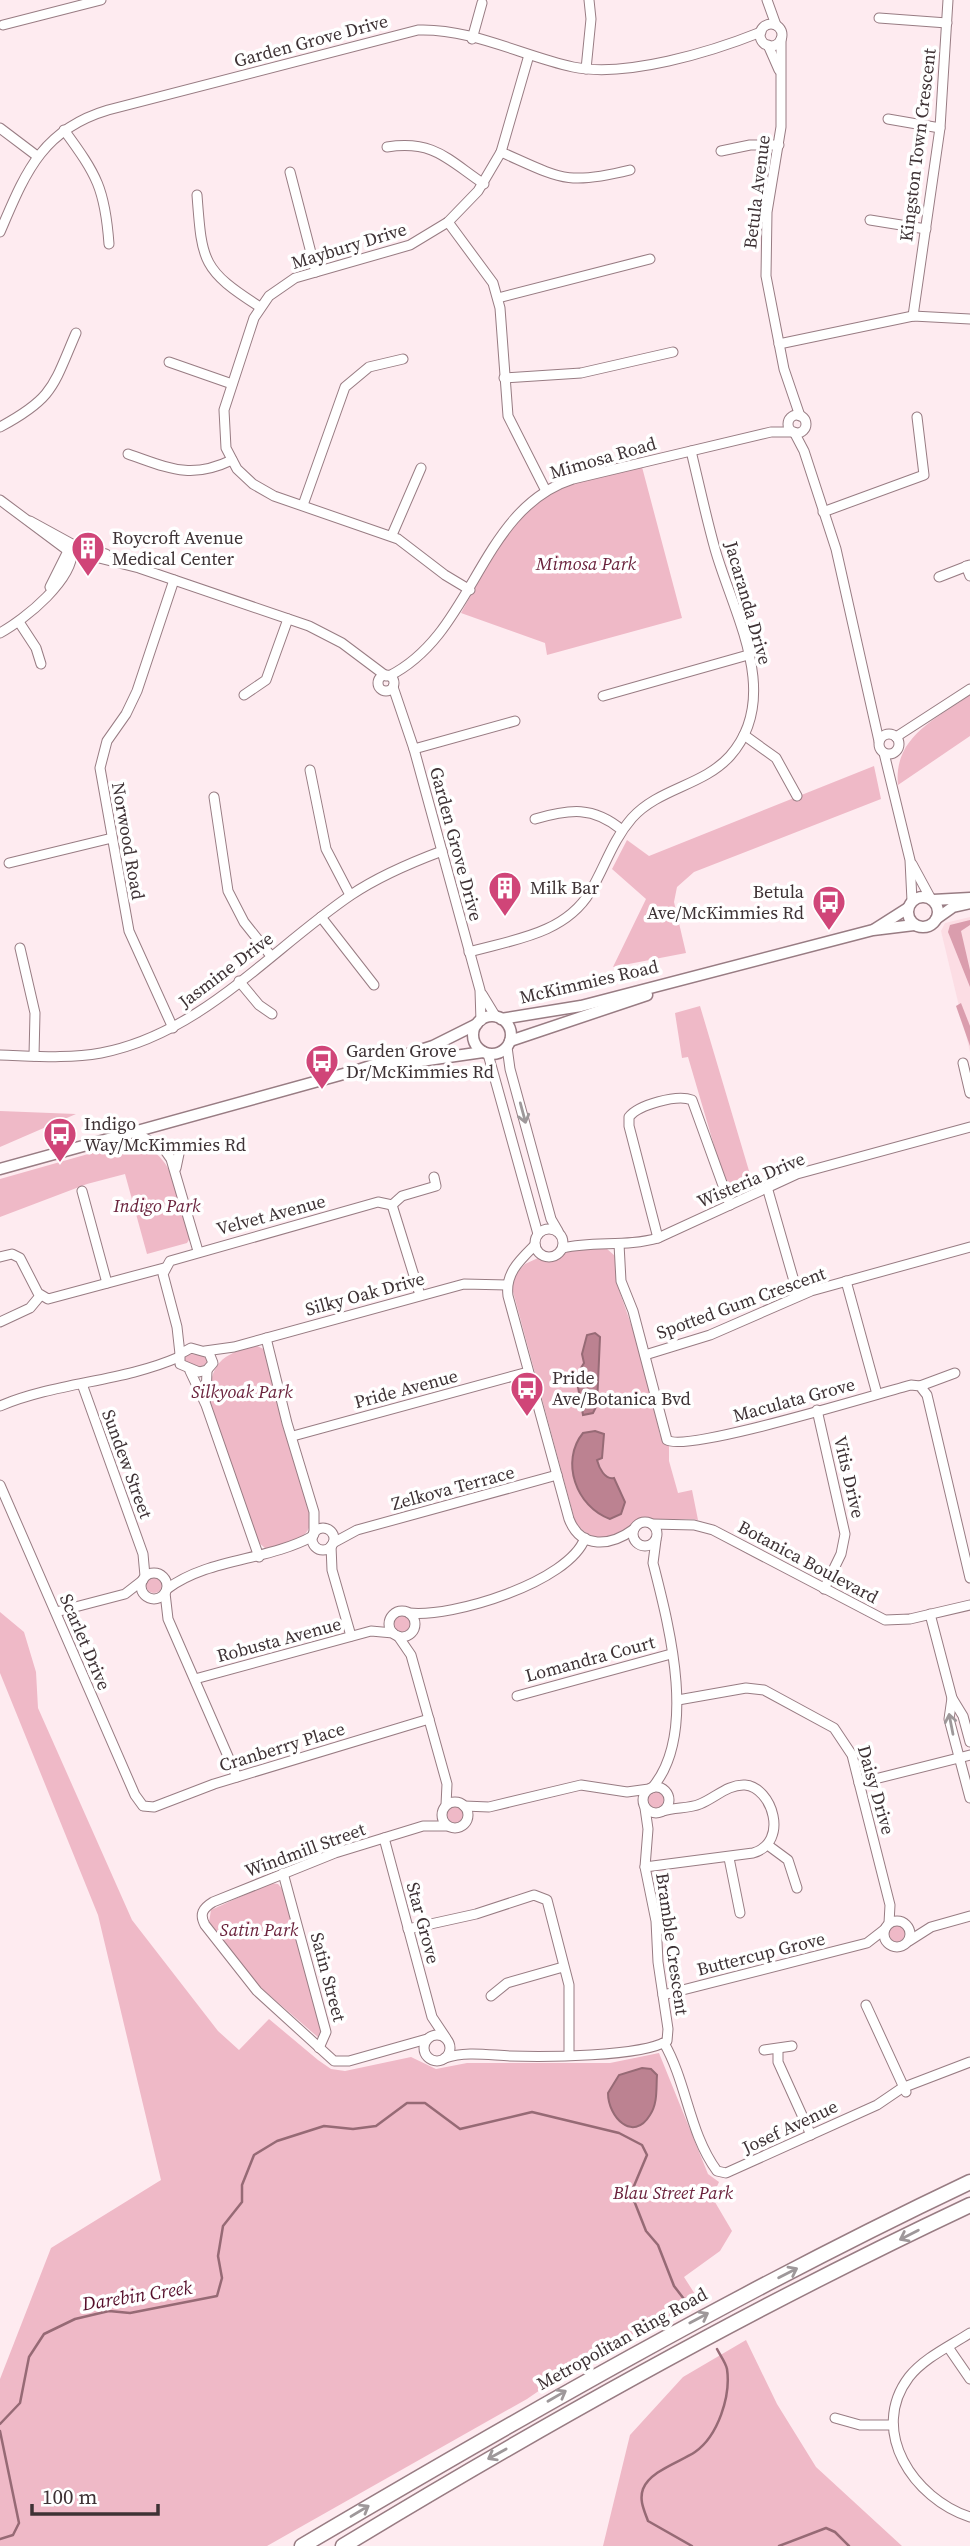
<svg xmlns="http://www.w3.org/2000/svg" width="970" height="2546" viewBox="0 0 970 2546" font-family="'Source Serif 4',serif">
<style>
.built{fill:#fcdde4}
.green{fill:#efb9c7}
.forest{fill:#da9dad}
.water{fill:#bc8291;stroke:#966a75;stroke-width:2}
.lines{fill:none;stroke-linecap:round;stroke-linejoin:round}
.stream{stroke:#966a75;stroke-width:2.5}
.minor-casing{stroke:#987c83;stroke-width:11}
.major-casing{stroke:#987c83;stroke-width:13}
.highway-casing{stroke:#987c83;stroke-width:17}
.minor{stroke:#fff;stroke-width:9}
.major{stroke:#fff;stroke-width:10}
.highway{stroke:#fff;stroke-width:14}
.oneway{stroke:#9e989a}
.labels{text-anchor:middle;stroke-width:7;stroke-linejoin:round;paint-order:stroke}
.street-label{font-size:18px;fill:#3e3235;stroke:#fff}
.poi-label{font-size:18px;fill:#3e3235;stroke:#fff;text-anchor:start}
.park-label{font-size:18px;font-style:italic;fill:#6a223c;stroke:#fff}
.water-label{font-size:19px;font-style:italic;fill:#560f2b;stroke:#fff}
</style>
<rect width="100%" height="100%" fill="#feebf0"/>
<polygon class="built" points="970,917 970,1052 941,931 945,923"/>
<g class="green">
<path d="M642 467 682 618 547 655 545 643 461 613C489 564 512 508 568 486 591 476 618 473 642 467Z"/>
<path d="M970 695V736L898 785C893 737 936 719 970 695Z"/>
<polygon points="874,766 881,799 694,872 677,887 674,902 686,953 613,967 646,899 612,869 627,840 649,856"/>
<polygon points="700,1006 752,1181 728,1193 688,1057 682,1058 675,1013"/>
<polygon points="0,1111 76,1114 0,1147"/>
<path d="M134 1141C178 1156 178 1198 190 1238L187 1243 147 1254 125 1174 87 1184 0 1217V1179Z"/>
<path d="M576 1248H606L615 1256 618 1287 642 1356 660 1435 669 1446V1461L678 1493 692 1490 698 1520C679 1517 663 1523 645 1519 634 1522 630 1531 620 1535 602 1542 585 1537 575 1521L512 1288 516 1274 525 1264 538 1258 553 1259Z"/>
<path d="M257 1346 266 1350 280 1402 282 1424 311 1517C311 1542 286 1544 266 1549L258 1542 209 1401C210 1364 221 1353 257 1346Z"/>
<polygon points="191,1354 205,1356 208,1364 196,1368 183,1361 183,1357"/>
<circle cx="154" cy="1585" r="8"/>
<polygon points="0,1612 24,1632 36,1672 38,1708 132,1920 218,2031 239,2050 269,2019 318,2060 331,2069 345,2071 411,2057 436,2069 467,2063 610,2063 659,2053 708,2174 719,2182 712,2197 732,2231 720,2251 684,2277 700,2302 594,2353 527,2399 267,2546 0,2546 0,2379 51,2248 161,2180 98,1915 0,1673"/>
<circle cx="402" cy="1624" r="8"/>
<circle cx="656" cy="1800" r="8"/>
<circle cx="455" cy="1815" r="8"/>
<polygon points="270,1883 278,1884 285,1892 323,2034 320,2039 260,1987 209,1922 211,1910"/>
<circle cx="897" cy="1934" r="8"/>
<polygon points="746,2340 777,2404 816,2467 902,2546 603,2546 630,2435 683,2377"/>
</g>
<g class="forest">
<polygon points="970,920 970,925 961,931 970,970 970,987 948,932 950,925"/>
<polygon points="961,1003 970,1026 970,1046 956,1006"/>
</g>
<g class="water">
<polygon points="595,1333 600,1337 597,1405 593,1413 583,1415 576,1376 584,1363 582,1354 587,1335"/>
<path d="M595 1431 604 1434 602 1458 597 1460C599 1468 605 1480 614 1478L625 1502 621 1514 610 1519C576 1507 560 1461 583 1433Z"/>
<path d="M642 2068 651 2069 657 2075C656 2088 658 2103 650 2115 633 2143 608 2117 608 2093L619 2075Z"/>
</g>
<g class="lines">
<g class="stream">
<polyline points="0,2424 20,2403 29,2357 44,2334 75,2319 109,2311 130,2313 217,2296 222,2278 218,2256 223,2226 242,2202 242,2185 254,2155 277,2141 324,2126 353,2129 376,2126 407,2103 425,2103 460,2129 532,2112 619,2133 642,2145 647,2155 631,2193 646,2231 658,2245 674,2286 687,2303 695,2306"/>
<polyline points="0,2431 19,2523 13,2535 0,2539"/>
<path d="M692 2546 648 2521C644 2510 639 2500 643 2489 650 2471 680 2462 695 2452 718 2436 731 2396 727 2369 726 2363 720 2355 717 2349"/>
<polyline points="779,2546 826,2528 835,2532 849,2546"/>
</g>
<defs>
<g id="minor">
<polyline points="767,0 776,25"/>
<polyline points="879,18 947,23"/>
<circle cx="771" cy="35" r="11"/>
<polyline points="3,25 101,0"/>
<polyline points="472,39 482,3"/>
<polyline points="781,39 781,127 767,212 766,276 784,369 800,416"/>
<polyline points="768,45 779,70"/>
<polyline points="586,69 591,19 589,0"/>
<polyline points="888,119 940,128"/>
<polyline points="0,128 37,156"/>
<path d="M64 130C97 175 105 189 109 244"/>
<path d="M387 147C434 140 447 159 484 184"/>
<polyline points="721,151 750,145 779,145"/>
<path d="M501 152C560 178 566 186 630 170"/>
<polyline points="290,172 316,272"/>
<path d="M197 195C202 262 202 270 260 307"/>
<polyline points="870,220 926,229"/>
<polyline points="448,222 493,283 500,308 508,416 546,491"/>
<path d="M0 232C25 174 41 130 108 110L418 30C470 28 523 56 573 67 626 78 711 52 761 32"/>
<polyline points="498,298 650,259"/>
<polyline points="913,316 940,128 948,0"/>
<polyline points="779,344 913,316 970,319"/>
<polyline points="169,362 232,384"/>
<polyline points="504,378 581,373 673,352"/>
<circle cx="797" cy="424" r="9"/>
<path d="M0 427C54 398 53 386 76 333"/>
<polyline points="794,432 804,451 836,549 879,741"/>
<path d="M128 454C169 468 190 480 232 460"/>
<polyline points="0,500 67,550 139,568 309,626 342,643 386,676"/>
<polyline points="303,505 345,387 369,367 403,359"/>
<polyline points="823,512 924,475 917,417"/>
<polyline points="30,521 72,544 106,554"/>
<polyline points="392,535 421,468"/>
<polyline points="966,566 970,576"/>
<polyline points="939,577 970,565"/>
<polyline points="50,587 70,547"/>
<polyline points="470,590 445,575 398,539 274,496 253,484 237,469 226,448 224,410 254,318 269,296 295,278 410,245 448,222 478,191 501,152 529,55"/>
<polyline points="19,622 36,648 41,664"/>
<path d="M0 633C24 620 77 578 72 547"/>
<circle cx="386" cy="683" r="8"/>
<path d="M389 676C475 633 479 509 573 479L771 432H792"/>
<polyline points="393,687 414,749 480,990 481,1021"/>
<polyline points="244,695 266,680 288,619"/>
<polyline points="603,696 748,655"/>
<circle cx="889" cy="744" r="10"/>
<polyline points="744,735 776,758 797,796"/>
<polyline points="896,737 970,689"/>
<polyline points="414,749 515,721"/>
<polyline points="884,753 910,860 912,901"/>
<polyline points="310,770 326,849 350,895"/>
<polyline points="214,797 228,891 244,922 271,956"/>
<path d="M535 819C570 809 593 806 622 830"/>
<polyline points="9,863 112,838"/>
<polyline points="912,864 931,899"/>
<polyline points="321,917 374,985"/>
<polyline points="20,948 35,1013 34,1056"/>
<path d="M469 952C512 940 565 934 590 892 605 867 612 841 632 818 659 788 703 786 730 756 783 696 733 613 715 549 706 517 699 484 691 451"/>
<polyline points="239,981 259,1005 272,1014"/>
<polyline points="482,994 496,1017"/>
<polyline points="173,1028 129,931 100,768 107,741 126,714 137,691 174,580"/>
<polyline points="507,1047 510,1069 551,1219 558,1231"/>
<polyline points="488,1054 538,1234"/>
<path d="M0 1055C34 1056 68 1059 101 1053 201 1034 270 950 351 895 379 876 410 863 442 851"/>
<polyline points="963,1063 970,1093"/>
<polyline points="132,1131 164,1149 171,1159 198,1251"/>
<polyline points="176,1168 180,1149"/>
<polyline points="767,1187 798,1295"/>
<polyline points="82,1191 107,1283"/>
<polyline points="392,1205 420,1295"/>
<circle cx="549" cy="1243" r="14"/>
<path d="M658 1238 629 1126V1117C638 1105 677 1094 692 1100L730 1205"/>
<path d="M619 1244 621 1281 633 1311 667 1440C687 1453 876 1394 911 1385L920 1386 927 1395 970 1578"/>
<path d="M535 1245C520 1260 505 1273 508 1296L569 1519C581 1550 611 1546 634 1529"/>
<path d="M563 1248C594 1241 627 1247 658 1238L797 1174 970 1127"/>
<polyline points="0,1257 12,1254 20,1258 38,1293 48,1299 164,1268"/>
<polyline points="846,1281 877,1394"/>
<polyline points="0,1322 30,1308 40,1296"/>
<polyline points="266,1338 287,1423 314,1512 314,1534"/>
<polygon points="191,1348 209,1353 213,1363 207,1370 199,1372 180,1364 180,1354"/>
<polyline points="205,1351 234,1347 464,1284 507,1285"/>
<polyline points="180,1354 177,1327 163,1274 170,1261 378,1202 392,1205 402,1196 436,1186 434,1177"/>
<polyline points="645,1355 710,1335 811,1291 970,1247"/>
<polyline points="190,1371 206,1405 259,1557"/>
<polyline points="82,1384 143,1554 145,1576"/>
<polyline points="920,1386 955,1373"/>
<polyline points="206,1399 207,1370"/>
<path d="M0 1406C57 1382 122 1382 179 1357"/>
<polyline points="817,1410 845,1534 841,1554 824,1589"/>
<polyline points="293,1436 528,1372"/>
<polyline points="0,1485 135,1795 143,1806 154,1807 214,1784 429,1719"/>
<circle cx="645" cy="1534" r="12"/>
<polyline points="652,1524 694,1525 713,1530 885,1620 910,1619 970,1605"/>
<circle cx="323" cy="1539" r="11"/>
<polyline points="333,1543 357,1530 557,1475"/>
<polyline points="331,1546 332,1570 351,1636"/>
<circle cx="154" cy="1586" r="13"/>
<path d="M167 1589C208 1558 268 1561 313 1536"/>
<polyline points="165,1593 168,1619 237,1777"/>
<circle cx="402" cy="1624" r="13"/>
<polyline points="56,1612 125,1594 143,1580"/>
<path d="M409 1613C452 1618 569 1582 585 1538"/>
<polyline points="930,1614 952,1698 963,1716 970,1742"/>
<polyline points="398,1636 411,1655 447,1784 446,1805"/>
<polyline points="195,1679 371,1631 393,1633"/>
<polyline points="517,1696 671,1654"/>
<polyline points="952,1698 949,1719 970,1798"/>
<polyline points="678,1700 746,1688 764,1690 834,1728 852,1755 890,1905 889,1923"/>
<polyline points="859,1783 970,1755"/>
<circle cx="656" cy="1800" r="13"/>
<path d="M652 1788C698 1734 669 1626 653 1563L656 1540"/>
<circle cx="455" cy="1815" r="13"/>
<polyline points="464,1806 489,1807 581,1785 627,1792 649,1789"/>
<polyline points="384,1838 432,2017 446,2038"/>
<polyline points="769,1846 788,1860 797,1888"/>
<polyline points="729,1858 740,1913"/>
<path d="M645 1867 753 1853C790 1842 772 1787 745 1785 728 1784 715 1798 700 1804 688 1809 675 1807 663 1811"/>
<polyline points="283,1873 326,2032 319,2048"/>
<circle cx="897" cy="1934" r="13"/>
<polyline points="408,1929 476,1914 534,1895 547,1900 569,1985 569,2055"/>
<polyline points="909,1941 931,1927 970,1916"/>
<polyline points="663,1995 867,1943 885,1929"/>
<polyline points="491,1996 507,1983 563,1967"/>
<polyline points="866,2005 906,2092"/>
<circle cx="437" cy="2048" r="13"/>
<path d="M427 2039 349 2061H334L257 1991 205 1925C199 1914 203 1908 213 1902L335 1853 423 1826H447"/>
<path d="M664 2043C687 2083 689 2133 717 2171L726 2173 877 2105 902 2088 970 2062"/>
<polyline points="764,2050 792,2046"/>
<polyline points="778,2050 778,2062 811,2135"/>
<path d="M445 2058C466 2051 488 2055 510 2056 543 2057 641 2057 667 2041L668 2029 658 1962 656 1921 645 1867 648 1829 645 1808"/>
<path d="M970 2333C950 2346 924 2358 909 2377 868 2431 914 2499 970 2517"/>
<polyline points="948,2347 970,2379"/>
<polyline points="835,2418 860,2425 893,2425"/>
</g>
<g id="major">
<circle cx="923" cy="912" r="15"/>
<polyline points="933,900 970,898"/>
<polyline points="936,919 953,907 970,903"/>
<polyline points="875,929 908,908"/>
<circle cx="492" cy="1035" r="19"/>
<polyline points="501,1019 581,1006 873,930 914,925"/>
<polyline points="510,1041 647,995"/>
<polyline points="386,1066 483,1052"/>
<polyline points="0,1169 358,1070 433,1046 477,1024"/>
</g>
<g id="highway">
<path d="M302 2546C521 2417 740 2291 970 2182"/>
<path d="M343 2546C546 2423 755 2306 970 2205"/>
</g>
</defs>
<use href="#minor" class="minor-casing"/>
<use href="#major" class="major-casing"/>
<use href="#highway" class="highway-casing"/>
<use href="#minor" class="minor"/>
<use href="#major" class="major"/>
<use href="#highway" class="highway"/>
</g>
<defs><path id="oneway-shaft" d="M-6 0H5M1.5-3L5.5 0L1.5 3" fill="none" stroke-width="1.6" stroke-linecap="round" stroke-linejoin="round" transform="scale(1.75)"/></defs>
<g class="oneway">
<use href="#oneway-shaft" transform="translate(523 1113) rotate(75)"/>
<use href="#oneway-shaft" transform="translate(951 1724) rotate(-101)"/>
<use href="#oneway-shaft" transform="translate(909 2235) rotate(153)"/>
<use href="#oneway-shaft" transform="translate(788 2273) rotate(-27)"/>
<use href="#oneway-shaft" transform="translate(699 2318) rotate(-28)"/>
<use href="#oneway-shaft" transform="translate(557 2396) rotate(-30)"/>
<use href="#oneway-shaft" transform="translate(497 2454) rotate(151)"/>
<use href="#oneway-shaft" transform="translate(360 2511) rotate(-31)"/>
</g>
<defs>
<symbol id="building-pin" viewBox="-11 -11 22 30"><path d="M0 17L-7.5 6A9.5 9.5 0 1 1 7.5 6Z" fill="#d04578" stroke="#fff"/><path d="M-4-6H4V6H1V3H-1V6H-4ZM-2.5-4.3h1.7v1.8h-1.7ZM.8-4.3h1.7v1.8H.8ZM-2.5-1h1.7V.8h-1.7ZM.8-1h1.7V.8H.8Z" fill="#fff"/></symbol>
<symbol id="bus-pin" viewBox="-11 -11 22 30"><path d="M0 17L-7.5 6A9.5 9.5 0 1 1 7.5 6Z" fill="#d04578" stroke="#fff"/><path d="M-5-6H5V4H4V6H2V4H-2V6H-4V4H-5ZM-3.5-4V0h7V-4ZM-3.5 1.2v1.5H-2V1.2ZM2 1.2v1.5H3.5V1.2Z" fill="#fff"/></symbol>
</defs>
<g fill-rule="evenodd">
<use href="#building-pin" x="69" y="529" width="38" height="52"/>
<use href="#building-pin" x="486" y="869" width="38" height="52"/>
<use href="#bus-pin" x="810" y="883" width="38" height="52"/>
<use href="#bus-pin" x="303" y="1042" width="38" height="52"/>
<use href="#bus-pin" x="41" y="1115" width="38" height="52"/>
<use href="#bus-pin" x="508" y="1369" width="38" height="52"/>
</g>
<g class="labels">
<g class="street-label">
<text transform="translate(311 41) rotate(-15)" y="6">Garden Grove Drive</text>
<text transform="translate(918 145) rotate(-83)" y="6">Kingston Town Crescent</text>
<text transform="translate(757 192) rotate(-83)" y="6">Betula Avenue</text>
<text transform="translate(349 246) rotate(-17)" y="6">Maybury Drive</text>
<text transform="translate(603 458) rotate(-16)" y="6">Mimosa Road</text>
<text transform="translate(748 603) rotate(74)" y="6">Jacaranda Drive</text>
<text transform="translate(128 841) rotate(80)" y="6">Norwood Road</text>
<text transform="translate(456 844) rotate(75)" y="6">Garden Grove Drive</text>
<text transform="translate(226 970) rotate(-37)" y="6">Jasmine Drive</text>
<text transform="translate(589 982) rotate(-13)" y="6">McKimmies Road</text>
<text transform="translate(751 1180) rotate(-23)" y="6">Wisteria Drive</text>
<text transform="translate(271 1215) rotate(-15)" y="6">Velvet Avenue</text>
<text transform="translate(365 1294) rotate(-15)" y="6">Silky Oak Drive</text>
<text transform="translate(741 1303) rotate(-20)" y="6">Spotted Gum Crescent</text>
<text transform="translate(406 1389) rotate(-15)" y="6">Pride Avenue</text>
<text transform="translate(794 1400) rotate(-15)" y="6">Maculata Grove</text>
<text transform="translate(127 1464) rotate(70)" y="6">Sundew Street</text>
<text transform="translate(849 1477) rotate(77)" y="6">Vitis Drive</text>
<text transform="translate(453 1488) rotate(-15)" y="6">Zelkova Terrace</text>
<text transform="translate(808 1562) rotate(28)" y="6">Botanica Boulevard</text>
<text transform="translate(279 1640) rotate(-15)" y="6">Robusta Avenue</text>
<text transform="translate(85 1642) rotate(67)" y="6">Scarlet Drive</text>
<text transform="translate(590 1659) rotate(-15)" y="6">Lomandra Court</text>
<text transform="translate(282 1747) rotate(-17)" y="6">Cranberry Place</text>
<text transform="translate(876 1790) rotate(74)" y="6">Daisy Drive</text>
<text transform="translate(305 1850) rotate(-20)" y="6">Windmill Street</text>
<text transform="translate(423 1923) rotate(75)" y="6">Star Grove</text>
<text transform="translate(672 1944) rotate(82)" y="6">Bramble Crescent</text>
<text transform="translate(761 1954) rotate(-14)" y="6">Buttercup Grove</text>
<text transform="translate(328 1977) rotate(75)" y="6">Satin Street</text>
<text transform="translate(790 2127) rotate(-25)" y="6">Josef Avenue</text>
<text transform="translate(622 2339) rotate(-29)" y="6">Metropolitan Ring Road</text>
</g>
<g class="poi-label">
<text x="112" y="544">Roycroft Avenue<tspan x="112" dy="21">Medical Center</tspan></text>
<text x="530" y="894">Milk Bar</text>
<text x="804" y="898" text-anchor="end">Betula<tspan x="804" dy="21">Ave/McKimmies Rd</tspan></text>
<text x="346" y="1057">Garden Grove<tspan x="346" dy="21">Dr/McKimmies Rd</tspan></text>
<text x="84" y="1130">Indigo<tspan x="84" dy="21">Way/McKimmies Rd</tspan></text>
<text x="552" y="1384">Pride<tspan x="552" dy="21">Ave/Botanica Bvd</tspan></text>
</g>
<g class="park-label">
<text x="586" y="570">Mimosa Park</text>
<text x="157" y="1212">Indigo Park</text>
<text x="242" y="1398">Silkyoak Park</text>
<text x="259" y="1936">Satin Park</text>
<text x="673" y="2199">Blau Street Park</text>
</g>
<g class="water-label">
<text transform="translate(137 2295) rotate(-9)" y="7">Darebin Creek</text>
</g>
</g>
<path d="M32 2504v10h126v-10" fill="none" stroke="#3e3235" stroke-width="3.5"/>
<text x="42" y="2504" font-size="21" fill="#3e3235" stroke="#ffffff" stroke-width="5" paint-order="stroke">100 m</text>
</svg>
